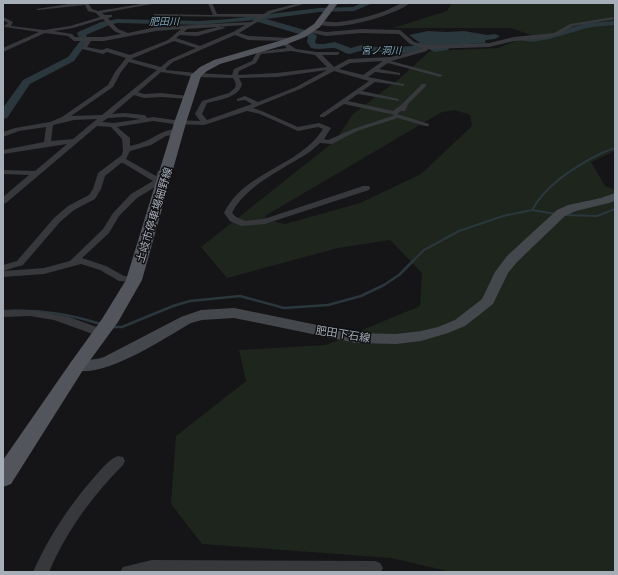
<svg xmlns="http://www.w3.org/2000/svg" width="618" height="575" viewBox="0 0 618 575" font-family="'PT Sans','Noto Sans JP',sans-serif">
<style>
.green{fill:#1d251d;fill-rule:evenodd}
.water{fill:#2a373c}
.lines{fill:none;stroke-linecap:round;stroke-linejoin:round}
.stream-far2{stroke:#2a373c;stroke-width:1.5}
.stream-far1{stroke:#2a373c;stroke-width:2}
.stream{stroke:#2a373c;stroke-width:2.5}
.river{fill:#2a373c;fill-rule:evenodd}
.minor{fill:#36383c;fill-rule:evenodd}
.tertiary{fill:#36383c;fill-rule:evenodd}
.secondary{fill:#44474c;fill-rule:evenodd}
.primary{fill:#52555b;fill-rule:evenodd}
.labels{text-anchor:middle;stroke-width:3;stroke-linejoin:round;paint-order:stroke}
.far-water-label{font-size:10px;font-style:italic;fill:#7ba3b5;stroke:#101012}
.street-label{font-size:11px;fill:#a6aeb8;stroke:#101012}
</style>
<rect width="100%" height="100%" fill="#151517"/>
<path class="green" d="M452 3H615V151L591 162 605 186 615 190V572H452L391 558 202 544 171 504 176 436 246 381 239 350 326 345 420 306 422 273 390 240 338 248 227 278 201 247 336 140 353 114 399 79 430 51 498 48 531 35 511 28H393L447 11ZM455 110 470 115 472 126 421 174 360 203 285 224 268 220 265 216 442 112Z"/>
<polygon class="water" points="428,31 446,32 464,31 487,35 495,34 500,36 495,39 486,40 485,43 431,46 420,43 409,35"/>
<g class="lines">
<polyline class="stream-far2" points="602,153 615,148"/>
<g class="stream-far1">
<path d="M532 210C547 183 577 165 604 152"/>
<polyline points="563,215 597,216 615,209"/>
<polyline points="412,262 424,250 459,231 503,216 532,210 556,214"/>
</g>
<g class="stream">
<path d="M3 311C37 309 69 314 101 324"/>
<polyline points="111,327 122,327 173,306 190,301 240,296 284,308 328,305 361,296 384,285 399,275 413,261"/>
</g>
<g class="river">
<path d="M362 3H373L354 11 319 12 266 19 312 32 317 36 315 42 317 44H324L335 42 351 48 361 45 385 48 412 46 424 41 436 46 445 45 449 48 448 50 435 52 424 47C404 58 384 51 362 51 358 51 354 53 350 54 344 54 339 48 333 48 325 48 319 50 311 48L307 42 308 37 306 36 258 22 257 20 199 25 117 23 107 26 86 35 89 40 74 61 30 84 7 118 3 119V108L23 80 68 57 81 40 77 34 78 32 101 22 117 19 199 21 229 19 319 8 353 7Z"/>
<path d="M615 21V25C606 26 596 26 587 28 574 31 531 48 521 39L525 36 547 35 587 23Z"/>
</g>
<g class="minor">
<path d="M75 3H88L92 9 98 11 147 3H158L102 13 105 15H112V17L108 18 118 29 128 33 156 27 251 22 259 17 155 16 153 15 155 14 213 15 208 3H212L217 14H264L268 11 299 3H307L272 13 239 33 249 36 290 38 292 39V41L248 40 235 35 173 62 166 68V70L196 73 232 75 234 69 252 61 257 52 287 48 284 45 287 43 296 49 317 52H339V54L337 55H322L334 67 349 59 391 57 423 48 410 44 399 34 361 33 326 36 308 32V30L310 29 326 32 361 29 400 30 414 42 426 45 489 43 514 37 554 33 570 24 613 17 615 19 573 26 558 35 541 39 514 41 489 47 428 49 427 51 391 61 443 75 440 77 388 63 379 69 400 73V75L375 72 368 77 404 84V86L375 82 362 91 399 99V101L358 94 348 101 393 111 401 105 422 84H426V86L408 104 405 111H401L397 114 429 124V126H425L398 118 357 131 332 144 320 143 311 151C286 168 245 185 232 213L236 217 245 221 264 219 363 186H369L370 188 369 190 265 224 241 226 230 221 224 213C243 172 299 167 323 129L318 127 298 131 260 114 247 111 204 125 174 124 153 121 117 127 130 138V146C135 145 141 143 146 141 155 137 172 124 182 132L178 134 166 136 151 145 130 151 126 159 156 176 158 171H164L165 173 160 184 137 198 119 216 109 233 82 258 106 266 124 276 137 278 139 280 137 282 119 281 100 270 81 264 44 274 3 277V271L44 268 70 261 103 229 113 213 131 194 153 181 123 163H121L105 176 101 189 95 199 74 210 60 222 23 265 3 271V265L17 261 54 218 68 206 89 195 93 189 98 173 122 155 123 150 122 139 111 127 97 126 6 203 3 204V197L29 175 3 174V170L35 171 67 144 3 154V150L44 142 46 127 19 131 3 137V132L15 128 50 122 62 117 108 85 115 72 126 58 107 52 103 54 82 49 85 41H74L68 36 45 33 3 52V48L39 32 5 27 4 26 8 23 3 20V17L13 22 11 26 44 30 70 26 100 17 96 13 88 11 85 5 38 10 36 9ZM103 19 114 31 121 34 104 37H75L72 34 54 31 73 28ZM245 25 233 32 200 46 176 38 180 35 197 36 225 28 222 26 197 32H184L187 29ZM181 29 168 40 130 55 107 48 102 50 87 47 91 41H104L156 31ZM174 41 196 48 169 60 161 67 131 59ZM291 51 315 55 327 67 277 73 238 75 239 71 256 63 261 54ZM383 61 363 75 339 69 350 63ZM129 62 157 70 102 115 71 116 113 87 121 72ZM327 70 296 87 258 102 245 96 237 99V101L245 100 252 104 207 120 202 114 207 103C218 100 239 98 242 84L239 78 277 77ZM334 71 369 81 320 115V117H324L344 104 395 115 353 129 328 140 324 139 331 128 329 127 319 123 298 127 264 112 253 108 300 89ZM161 72 196 77 233 78 236 84 235 88 229 93 202 101 195 114 200 121 174 120 153 117 147 118 146 116 144 115 125 113 112 114 134 95 144 98 161 97 190 99 191 98 188 96 161 93 144 94 138 92ZM125 117 141 119 114 123 102 122 108 118ZM97 119 73 139 51 141 53 125 74 120Z"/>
<polygon points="30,310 69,317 105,330 106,333 105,336 101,337 54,320 30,316 3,317 3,311"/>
<path d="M118 456 123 457 125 461 123 465C92 496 66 532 49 572H33C49 536 71 503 97 474 103 467 110 459 118 456Z"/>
<polygon points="152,560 375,561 380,563 383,568 381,572 120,572 123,567"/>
</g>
<path class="tertiary" d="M402 3H410C396 15 332 34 317 23 322 19 331 23 338 22 360 20 383 13 402 3Z"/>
<path class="secondary" d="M615 193V201L609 203 576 211 565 216 517 262 508 273 493 304 465 326 448 333 421 341 396 344 356 343 234 318 202 320 191 323C161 340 105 379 71 370L69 366 71 362C82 359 94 361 104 357L181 317 201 310 234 308 356 333 396 334 421 331 438 327 455 320 482 299 495 272 507 256 557 210 568 205 601 198Z"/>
<polygon class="primary" points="330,3 338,3 320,27 305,37 285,45 220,64 207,71 201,76 186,123 142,280 118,322 83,370 11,484 3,487 3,460 71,362 102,319 126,280 174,123 191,75 200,67 214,60 279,41 299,34 314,24"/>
</g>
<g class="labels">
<g class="far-water-label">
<text x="164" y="25">肥田川</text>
<text x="381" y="54">宮ノ洞川</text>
</g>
<g class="street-label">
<text transform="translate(154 215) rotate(-73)" y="4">土岐市停車場細野線</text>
<text transform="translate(343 334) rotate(9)" y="4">肥田下石線</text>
</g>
</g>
<rect width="618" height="575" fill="none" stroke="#a6aeb8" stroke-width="8"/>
</svg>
